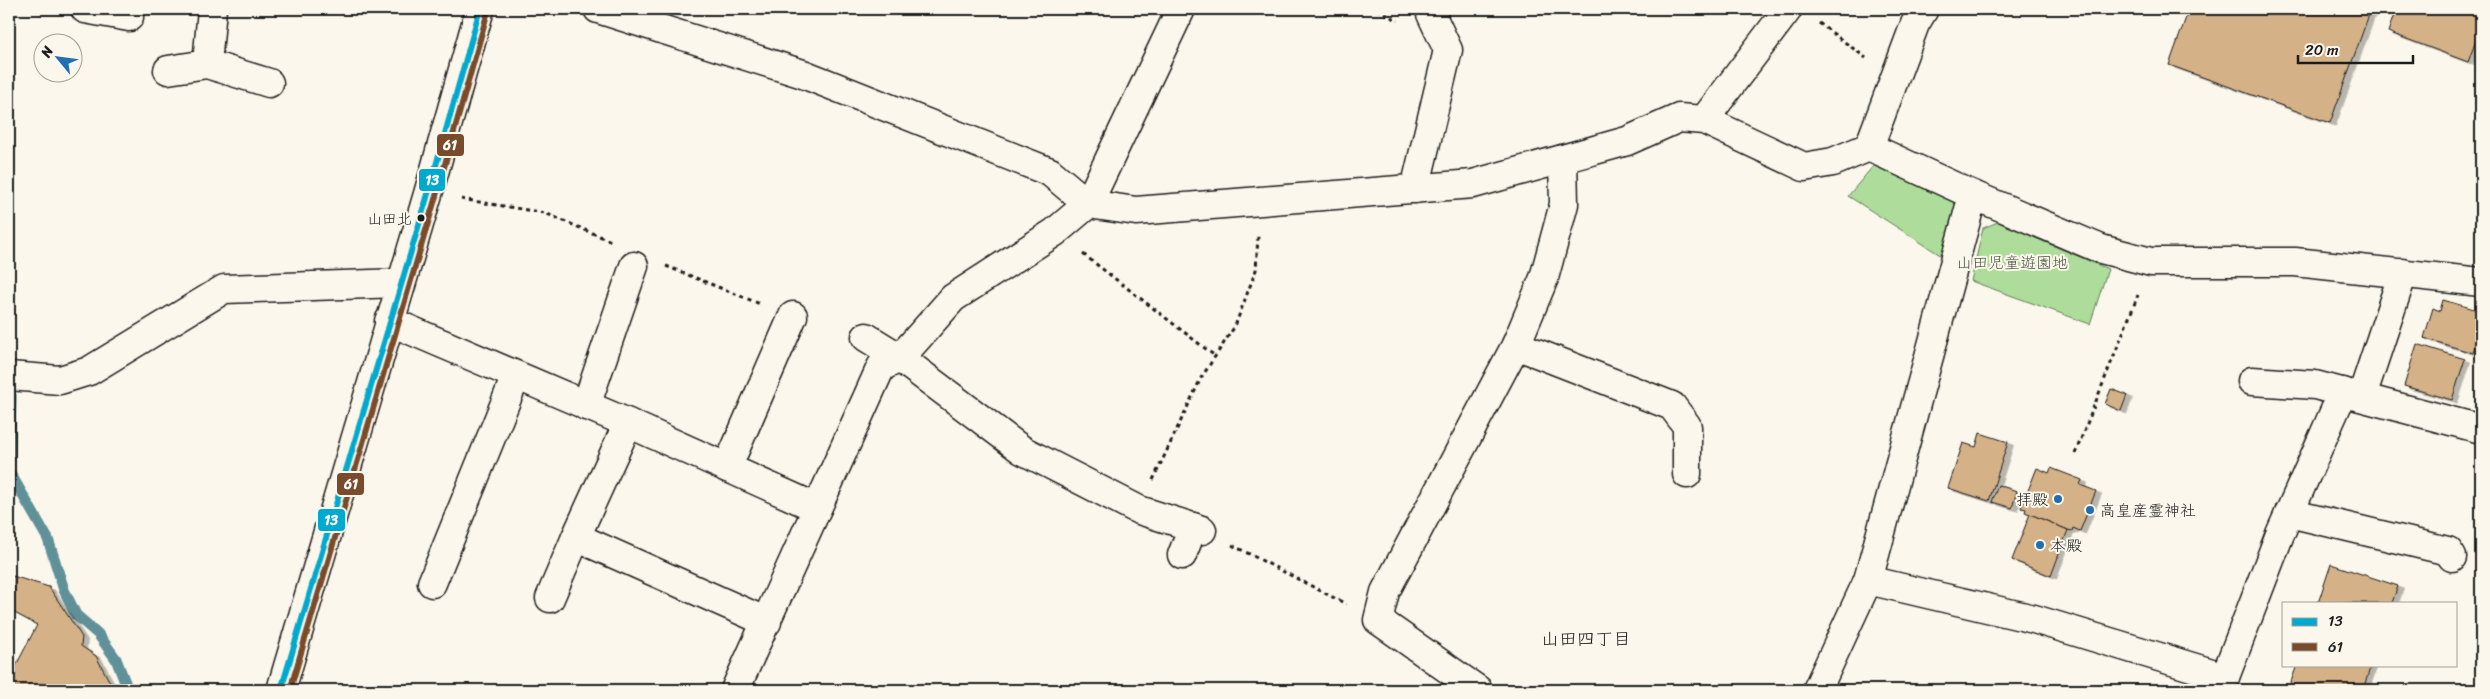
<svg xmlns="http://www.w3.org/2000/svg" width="2490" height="699" viewBox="0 0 2490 699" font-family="Sriracha,'Klee One',sans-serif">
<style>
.green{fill:#aedc9b;stroke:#657c5c}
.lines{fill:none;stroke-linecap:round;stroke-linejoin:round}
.stream{stroke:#619199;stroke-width:11}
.building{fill:#d4b186;stroke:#1c1c1c;filter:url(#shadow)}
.minor-casing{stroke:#1c1c1c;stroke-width:31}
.path{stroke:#1c1c1c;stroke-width:3;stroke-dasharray:4 4;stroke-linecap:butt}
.minor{stroke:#fbf7ec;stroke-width:28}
.bus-1-casing{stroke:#fbf7ec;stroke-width:10}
.bus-2-casing{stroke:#fbf7ec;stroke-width:10}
.bus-1{stroke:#00a9ce;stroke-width:6}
.bus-2{stroke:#7a4b2a;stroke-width:6}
.bus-dot{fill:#1c1c1c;stroke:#fbf7ec;stroke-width:2}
.poi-dot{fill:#1f6fb2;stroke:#fbf7ec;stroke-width:2}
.labels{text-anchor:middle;stroke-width:4;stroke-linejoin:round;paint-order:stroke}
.bus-label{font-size:15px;fill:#1c1c1c;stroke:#fbf7ec;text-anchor:end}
.park-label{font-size:16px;fill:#485642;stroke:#fbf7ec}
.poi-label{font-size:16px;fill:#1c1c1c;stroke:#fbf7ec;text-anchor:start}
.neighbourhood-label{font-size:18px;fill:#1c1c1c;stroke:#fbf7ec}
.line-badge{stroke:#fbf7ec;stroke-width:2}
.badge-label{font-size:14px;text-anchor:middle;font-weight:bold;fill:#fff}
</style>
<defs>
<filter id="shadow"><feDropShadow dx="5.5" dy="3" stdDeviation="0" flood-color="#0004"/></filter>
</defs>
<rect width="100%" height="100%" fill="#fbf7ec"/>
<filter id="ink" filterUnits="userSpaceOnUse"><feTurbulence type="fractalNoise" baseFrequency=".02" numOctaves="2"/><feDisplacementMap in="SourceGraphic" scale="10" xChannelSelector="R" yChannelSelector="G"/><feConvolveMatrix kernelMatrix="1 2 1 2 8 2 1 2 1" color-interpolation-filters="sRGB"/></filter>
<g filter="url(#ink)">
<g class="green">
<polygon points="1886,164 1959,203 1945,258 1848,196 1874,165"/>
<polygon points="1998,222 2108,269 2090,324 1971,281 1983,228"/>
</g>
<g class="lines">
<polyline class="stream" points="11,396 9,471 48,539 64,590 76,615 98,634 116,659 128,690"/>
</g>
<g class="building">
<polygon points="2189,9 2371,9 2330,123 2169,65"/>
<polygon points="2396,9 2481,9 2481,27 2468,62 2388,32"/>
<polygon points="2443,300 2481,311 2481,325 2473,353 2424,338 2433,308 2440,311"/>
<polygon points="2417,344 2465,359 2452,400 2404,386"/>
<polygon points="2111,389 2127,395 2121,411 2105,404"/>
<polygon points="1980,433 2008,442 1989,501 1948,488 1963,443 1976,447"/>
<polygon points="2037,468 2049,473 2051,468 2082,480 2080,485 2096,491 2080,531 2073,528 2072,531 2068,530 2025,512 2026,509 2021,508"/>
<polygon points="1998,485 2017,491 2012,508 1992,502"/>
<polygon points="2030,514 2068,530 2051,576 2012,560"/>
<polygon points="2331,564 2398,586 2392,603 2318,603"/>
<polygon points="9,575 49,587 82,637 81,646 96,656 114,690 9,690 9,679 37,625 9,610"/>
<polygon points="2297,665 2371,665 2363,690 2288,690"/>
</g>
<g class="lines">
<defs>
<g id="minor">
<polyline points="85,9 129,17 129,9"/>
<polyline points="598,9 803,74 1050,172 1088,204 1136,211 1473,184 1627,141 1679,118 1704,120 1804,167 1833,162 1869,147 1915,24 1924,9"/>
<polyline points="207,64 212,9"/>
<polyline points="168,70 207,64 269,83"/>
<polyline points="1704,120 1788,9"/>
<polyline points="1869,147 1973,195 2101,249 2151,262 2295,262 2481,282"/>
<polyline points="1415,189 1448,50 1431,14 1434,9"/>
<polyline points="389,321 628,423 817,508"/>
<polyline points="866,337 900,358 1022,450 1139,510 1202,530"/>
<polyline points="1516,345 1672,406 1687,426 1687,474"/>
<polyline points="9,376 60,380 89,371 224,289 400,283"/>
<polyline points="2252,381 2315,385 2481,429"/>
<polyline points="2362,396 2403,273"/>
<polyline points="586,406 634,266"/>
<polyline points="628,423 576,537 767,622"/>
<polyline points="727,468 793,316"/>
<polyline points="2289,513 2448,551 2452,557"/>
<polyline points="1182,555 1193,527"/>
<polyline points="1868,580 2034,619 2225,677"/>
<polyline points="432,583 516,376"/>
<polyline points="550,598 576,537"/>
<polyline points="281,690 428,194 480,9"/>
<polyline points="735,690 881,367 900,358 953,298 1055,232 1088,204 1181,9"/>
<polyline points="1478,690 1378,620 1385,592 1516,345 1544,278 1564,204 1563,159"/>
<polyline points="1817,690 1868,580 1973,195"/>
<polyline points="2220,690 2280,534 2343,392"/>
</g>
</defs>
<use href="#minor" class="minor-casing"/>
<g class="path">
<polyline points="1377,9 1398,21"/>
<polyline points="1819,23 1866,58"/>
<polyline points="461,199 545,213 611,241"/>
<polyline points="1083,254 1215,356"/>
<polyline points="666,266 760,304"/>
<polyline points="2075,454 2138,295"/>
<polyline points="1153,480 1201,378 1235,326 1256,270 1258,236"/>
<polyline points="1232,545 1346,604"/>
</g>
<use href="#minor" class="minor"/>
<defs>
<polyline id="bus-1" points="281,690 428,194 480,9"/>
<polyline id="bus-2" points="290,690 436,196 488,11"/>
</defs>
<use href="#bus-1" class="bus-1-casing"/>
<use href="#bus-2" class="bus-2-casing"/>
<use href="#bus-1" class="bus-1"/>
<use href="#bus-2" class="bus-2"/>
</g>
</g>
<circle class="bus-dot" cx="421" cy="218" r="4.5"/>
<g class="poi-dot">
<circle cx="2058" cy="499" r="5"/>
<circle cx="2090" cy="510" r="5"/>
<circle cx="2040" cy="545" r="5"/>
</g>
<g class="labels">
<g class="bus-label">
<text x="412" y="224">山田北</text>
</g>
<g class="park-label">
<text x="2012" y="268">山田児童遊園地</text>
</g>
<g class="poi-label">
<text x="2048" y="505" text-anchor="end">拝殿</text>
<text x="2100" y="516">高皇産霊神社</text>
<text x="2050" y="551">本殿</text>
</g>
<g class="neighbourhood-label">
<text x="1586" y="645">山田四丁目</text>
</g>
</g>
<g class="line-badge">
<rect x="436" y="133" width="29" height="24" rx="5" fill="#7a4b2a"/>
<rect x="418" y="168" width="28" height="24" rx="5" fill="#00a9ce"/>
<rect x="336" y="472" width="29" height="24" rx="5" fill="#7a4b2a"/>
<rect x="317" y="508" width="29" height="24" rx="5" fill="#00a9ce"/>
</g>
<g class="badge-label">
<text x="450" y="150">61</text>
<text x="432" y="185">13</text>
<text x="351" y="489">61</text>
<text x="331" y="525">13</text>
</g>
<rect width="2490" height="699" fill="none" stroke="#fbf7ec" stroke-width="30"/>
<rect x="15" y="15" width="2460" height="669" fill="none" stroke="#1c1c1c" stroke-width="2" filter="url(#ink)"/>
<rect x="2282" y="602" width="175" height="65" fill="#fbf7ec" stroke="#a29f99"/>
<rect x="2292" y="618" width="25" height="8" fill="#00a9ce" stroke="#a29f99"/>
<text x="2328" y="626" font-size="15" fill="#1c1c1c">13</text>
<rect x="2292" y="643" width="25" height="8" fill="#7a4b2a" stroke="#a29f99"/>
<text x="2328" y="652" font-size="15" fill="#1c1c1c">61</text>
<g transform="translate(58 58) rotate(299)"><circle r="24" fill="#fbf7ec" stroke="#a29f99"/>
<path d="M0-4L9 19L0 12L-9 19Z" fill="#1f6fb2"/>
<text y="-8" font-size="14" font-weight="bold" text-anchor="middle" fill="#1c1c1c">N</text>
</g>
<path d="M2298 55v8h115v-8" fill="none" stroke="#1c1c1c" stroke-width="2.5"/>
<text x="2305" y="55" font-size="15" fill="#1c1c1c" stroke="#fbf7ec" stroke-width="4" paint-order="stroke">20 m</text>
</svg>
